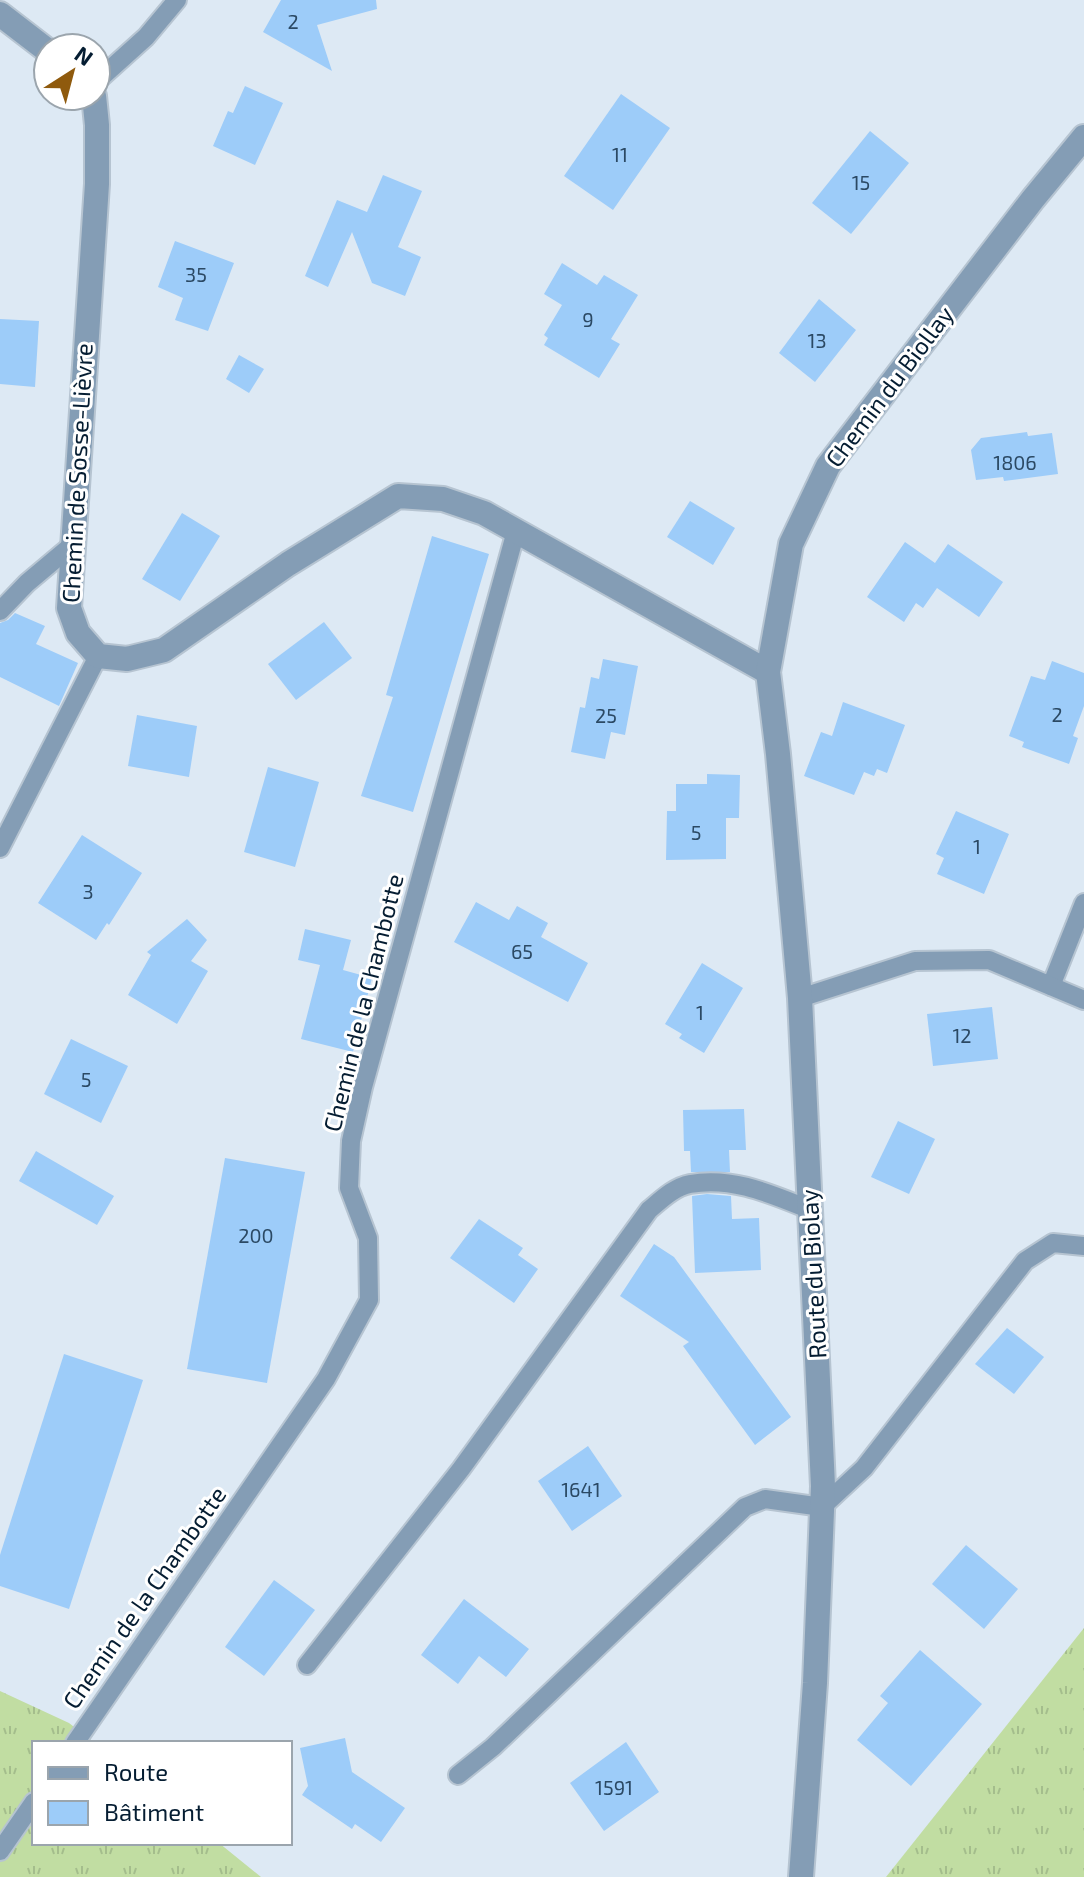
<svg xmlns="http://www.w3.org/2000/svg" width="1084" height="1877" viewBox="0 0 1084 1877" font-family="'Exo 2',sans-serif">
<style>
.grass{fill:url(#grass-tufts)}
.building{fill:#9dccf9}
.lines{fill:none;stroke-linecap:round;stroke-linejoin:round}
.lane-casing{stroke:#b6c4d1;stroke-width:22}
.street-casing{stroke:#b6c4d1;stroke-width:28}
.lane{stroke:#849db5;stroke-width:18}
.street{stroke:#849db5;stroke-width:24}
.labels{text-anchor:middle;stroke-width:6;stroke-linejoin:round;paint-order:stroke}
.number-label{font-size:20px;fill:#2b4964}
.street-label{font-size:24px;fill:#051d32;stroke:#fff}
</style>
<defs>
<pattern id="grass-tufts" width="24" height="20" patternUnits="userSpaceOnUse" patternTransform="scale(2)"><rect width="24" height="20" fill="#c1dda2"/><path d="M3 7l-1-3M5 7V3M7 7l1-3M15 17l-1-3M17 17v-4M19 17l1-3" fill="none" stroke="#a4bd8c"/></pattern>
</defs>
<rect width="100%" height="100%" fill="#dde9f4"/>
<g class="grass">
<polygon points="1084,1628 1084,1877 886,1877"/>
<polygon points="0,1691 69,1723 95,1743 34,1743 34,1843 219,1843 261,1877 0,1877"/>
</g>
<g class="building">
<polygon points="281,0 376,0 377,9 317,25 332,71 263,32"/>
<polygon points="245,86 283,103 255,165 213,146 228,111 233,113"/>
<polygon points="621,94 670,128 613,210 564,176"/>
<polygon points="870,131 909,163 851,234 812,203"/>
<polygon points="383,175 422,191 398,247 421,257 405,296 372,283 352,232 328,287 305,276 337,200 367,212"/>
<polygon points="175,241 234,263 208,331 175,320 183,298 158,287"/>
<polygon points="562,263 597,285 604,275 638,295 611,339 620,344 599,378 544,345 548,338 544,335 562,305 544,294"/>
<polygon points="819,299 856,330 815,382 779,353"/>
<polygon points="0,319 39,321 35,387 0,384"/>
<polygon points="239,355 264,369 249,393 226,379"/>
<polygon points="1027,432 1028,436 1052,433 1058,474 1004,481 1003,477 976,480 971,450 981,438"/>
<polygon points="690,501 735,528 713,565 667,537"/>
<polygon points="182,513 220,536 180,601 142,579"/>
<polygon points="432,536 489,554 413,812 361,796 393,697 386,695"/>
<polygon points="905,542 935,563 948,544 1003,582 979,617 937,588 923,608 916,603 904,622 867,597"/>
<polygon points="15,613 45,626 36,644 78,663 59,706 0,677 0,623 8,620"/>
<polygon points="324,622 352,658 296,700 268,664"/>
<polygon points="603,659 638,666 625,735 611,732 605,759 571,752 580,707 585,708 591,677 599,679"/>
<polygon points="1052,661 1084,673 1084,706 1073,736 1078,738 1069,764 1022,747 1024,742 1009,736 1031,676 1045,680"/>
<polygon points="843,702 905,725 887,773 877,769 874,776 864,772 854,795 804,776 821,732 832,736"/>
<polygon points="137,715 197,726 189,777 128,766"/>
<polygon points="268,767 319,782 295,867 244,852"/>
<polygon points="707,774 740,775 739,818 726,818 726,859 666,860 667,811 676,811 676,784 707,784"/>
<polygon points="956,811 1009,834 984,894 937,874 944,858 936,854"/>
<polygon points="82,835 142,873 109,925 107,923 96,940 38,903"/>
<polygon points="476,902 509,920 517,906 548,923 541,937 588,963 568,1002 454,942"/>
<polygon points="187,919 207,940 191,961 208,971 177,1024 128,995 151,955 147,952"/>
<polygon points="305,929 351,940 343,970 372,978 353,1052 301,1039 320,965 298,960"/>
<polygon points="702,963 743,988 704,1053 679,1038 682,1034 665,1024"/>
<polygon points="992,1007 998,1059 933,1066 927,1014"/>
<polygon points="71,1039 128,1066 101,1123 44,1094"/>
<polygon points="744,1109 746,1150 729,1150 730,1172 691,1172 690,1151 684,1151 683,1110"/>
<polygon points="898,1121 935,1139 909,1194 871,1177"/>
<polygon points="36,1151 114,1196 97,1225 19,1181"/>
<polygon points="225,1158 305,1172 267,1383 187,1369"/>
<polygon points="707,1194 731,1196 732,1219 759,1218 761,1270 695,1273 692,1196"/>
<polygon points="479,1219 523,1248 518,1255 538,1269 514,1303 450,1258"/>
<polygon points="654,1244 674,1257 791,1417 755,1445 683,1346 689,1342 620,1296"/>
<polygon points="1007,1328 1044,1357 1014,1394 975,1364"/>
<polygon points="64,1354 143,1380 69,1609 0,1586 0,1555"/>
<polygon points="588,1446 622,1496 572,1531 538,1481"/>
<polygon points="966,1545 1018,1589 984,1629 932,1584"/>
<polygon points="274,1580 315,1610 264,1676 225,1647"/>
<polygon points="464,1599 529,1649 506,1677 479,1656 458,1684 421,1655"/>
<polygon points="920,1650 982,1704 911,1786 857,1740 888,1703 880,1696"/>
<polygon points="345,1738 352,1772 405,1808 381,1842 355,1824 352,1829 302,1795 308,1786 300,1748"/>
<polygon points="626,1742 659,1792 604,1831 570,1783"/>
</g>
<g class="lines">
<defs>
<g id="lane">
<polyline points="96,82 146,37 177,0"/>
<polyline points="0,611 27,583 71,546"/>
<polyline points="0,848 98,656"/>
<polyline points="1051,986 1084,903"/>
<polyline points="800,998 915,961 989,960 1084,1000"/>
<path d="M307 1665 461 1469 649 1210C661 1200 674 1187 690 1184 733 1176 773 1195 811 1210"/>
<polyline points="75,1743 326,1379 369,1300 368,1238 349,1188 351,1141 363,1087 516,531"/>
<polyline points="458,1775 493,1747 745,1507 765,1499 822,1507 864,1468 1025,1261 1053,1243 1084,1246"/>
<polyline points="0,1851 34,1802"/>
</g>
<g id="street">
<polyline points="0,14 48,51"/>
<polyline points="94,96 97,125 97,184 69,608 78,633 98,656 127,659 164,650 288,564 398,496 443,499 484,513 768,672"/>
<polyline points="801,1877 815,1683 823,1486 800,998 778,754 768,672 791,544 828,466 1033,199 1084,137"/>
</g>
</defs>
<use href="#lane" class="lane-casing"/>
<use href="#street" class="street-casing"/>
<use href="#lane" class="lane"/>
<use href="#street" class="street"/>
</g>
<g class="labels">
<g class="number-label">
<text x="293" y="29">2</text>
<text x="620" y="162">11</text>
<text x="861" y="190">15</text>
<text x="196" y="282">35</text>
<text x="588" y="327">9</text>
<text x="817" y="348">13</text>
<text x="1015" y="470">1806</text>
<text x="1057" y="722">2</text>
<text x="606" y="723">25</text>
<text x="696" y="840">5</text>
<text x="977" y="854">1</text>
<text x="88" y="899">3</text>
<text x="522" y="959">65</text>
<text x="700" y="1020">1</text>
<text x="962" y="1043">12</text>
<text x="86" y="1087">5</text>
<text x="256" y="1243">200</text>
<text x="581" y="1497">1641</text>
<text x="614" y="1795">1591</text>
</g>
<g class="street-label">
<text transform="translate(890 387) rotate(-53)" y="8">Chemin du Biollay</text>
<text transform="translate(78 473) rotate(-87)" y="8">Chemin de Sosse-Lièvre</text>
<text transform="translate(364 1003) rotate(-76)" y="8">Chemin de la Chambotte</text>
<text transform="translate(814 1274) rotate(-93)" y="8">Route du Biolay</text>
<text transform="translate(145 1598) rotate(-55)" y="8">Chemin de la Chambotte</text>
</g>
</g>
<rect x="32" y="1741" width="260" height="104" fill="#ffffff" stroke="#9ba5ad" stroke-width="2"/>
<rect x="48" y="1767" width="40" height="12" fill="#849db5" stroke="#9ba5ad" stroke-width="2"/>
<text x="104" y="1781" font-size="24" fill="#051d32">Route</text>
<rect x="48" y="1801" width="40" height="24" fill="#9dccf9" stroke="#9ba5ad" stroke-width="2"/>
<text x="104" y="1821" font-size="24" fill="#051d32">Bâtiment</text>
<g transform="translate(72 72) rotate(36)"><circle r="38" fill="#ffffff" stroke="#9ba5ad" stroke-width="2"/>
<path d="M0-6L14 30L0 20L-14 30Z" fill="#8f5a0d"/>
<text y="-12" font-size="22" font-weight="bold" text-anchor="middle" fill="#051d32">N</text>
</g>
</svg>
